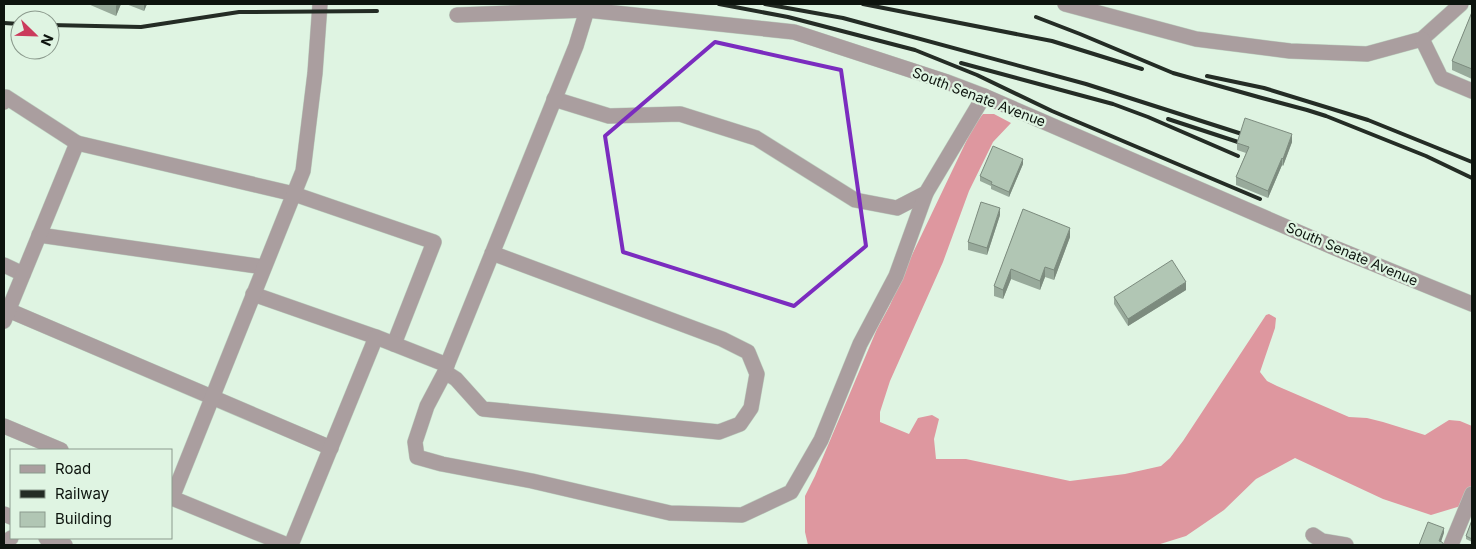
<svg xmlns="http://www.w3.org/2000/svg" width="1476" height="549" viewBox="0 0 1476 549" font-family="Inter,sans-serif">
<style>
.forest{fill:#de979f}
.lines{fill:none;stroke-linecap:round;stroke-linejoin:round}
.minor-casing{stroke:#bdd0c0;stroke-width:16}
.minor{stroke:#aa9e9f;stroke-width:15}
.rail{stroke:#242c25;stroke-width:4}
.wall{fill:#98aa9b}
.shaded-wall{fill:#7c8b7e}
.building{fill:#b1c6b4;stroke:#7c8b7e}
.marked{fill:none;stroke:#7b2cbf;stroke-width:4;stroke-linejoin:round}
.labels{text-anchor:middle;stroke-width:4.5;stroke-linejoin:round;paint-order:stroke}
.street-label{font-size:14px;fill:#0d140e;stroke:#dff4e2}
</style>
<rect width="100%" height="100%" fill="#dff4e2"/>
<polygon class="forest" points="983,114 994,114 1011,123 993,142 969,191 943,262 890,381 880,412 880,422 909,434 918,418 932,415 939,419 934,439 936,459 966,459 1070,481 1125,474 1161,466 1170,458 1183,441 1266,315 1269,314 1276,318 1275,328 1260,372 1267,381 1277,386 1349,417 1367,418 1383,422 1425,435 1449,420 1460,421 1472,426 1472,485 1464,505 1431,515 1383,499 1295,458 1256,479 1224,510 1186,536 1157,545 808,545 805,532 805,496 815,476 877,329 890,305 900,280 974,125"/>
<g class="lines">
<defs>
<g id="minor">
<polyline points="1065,4 1196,39 1290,51 1367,54 1422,39 1461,4"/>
<polyline points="457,15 587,10 794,32 947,82 984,96 1335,248 1472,304"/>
<polyline points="1422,39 1441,78 1472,91"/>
<polyline points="554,99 609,116 680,114 756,138 855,200 897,208 926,193 984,96"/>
<polyline points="4,102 6,97 77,143"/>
<polyline points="39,235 264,267"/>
<polyline points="492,253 722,339 748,352 757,374 751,408 740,424 719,432 483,409 456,379 445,372 447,365 576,46 587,10"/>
<polyline points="4,265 23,274"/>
<polyline points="253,294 376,337"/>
<polyline points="8,310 331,448"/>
<polyline points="4,321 77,143 294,194 434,242 394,344"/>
<polyline points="445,372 427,406 415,442 417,457 442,464 532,481 670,513 742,515 791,492 821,440 860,344 896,276 926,193"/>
<polyline points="4,426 61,450"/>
<polyline points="4,514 11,517"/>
<polyline points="1313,535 1322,541 1346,545"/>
<polyline points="46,538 65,545"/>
<polyline points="4,545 6,542 11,538"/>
<polyline points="287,545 172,498 303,171 315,73 320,4"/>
<polyline points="291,545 376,337 447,365"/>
<polyline points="1451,545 1472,494"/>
</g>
</defs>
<use href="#minor" class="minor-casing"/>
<use href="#minor" class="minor"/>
<g class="rail">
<polyline points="719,4 788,17 915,50 977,75 1052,111 1260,199"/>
<polyline points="765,4 843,18 1086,84 1242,134"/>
<polyline points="863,4 1052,41 1142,69"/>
<polyline points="1036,17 1080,34 1173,73 1262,98 1307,110 1326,116 1426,156 1472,178"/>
<polyline points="4,23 20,24"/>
<polyline points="50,25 141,27 239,12 377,11"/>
<polyline points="961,63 1113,104 1148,117 1238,156"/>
<polyline points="1207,76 1264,88 1368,120 1472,162"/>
<polyline points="1168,119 1238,142"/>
</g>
</g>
<g class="wall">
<polygon points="88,4 121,4 116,16"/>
<polygon points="126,4 147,4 144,11"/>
<polygon points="1472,12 1472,79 1452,70 1452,61"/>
<polygon points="1292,142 1283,166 1282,165 1268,198 1236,185 1236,177 1246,153 1237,150 1237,143"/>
<polygon points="1023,164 1009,197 991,189 991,186 980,181 980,176"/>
<polygon points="1023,209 1070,237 1054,280 1045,277 1040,290 1011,279 1003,299 994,296 994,286"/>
<polygon points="1000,215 987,255 968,250 968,242"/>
<polygon points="1186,290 1128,326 1114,304 1114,297"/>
<polygon points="1472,520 1472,542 1466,539 1466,536"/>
</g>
<g class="shaded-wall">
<polygon points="117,4 121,4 116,16 116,6"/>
<polygon points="144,4 147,4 144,11"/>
<polygon points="1292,134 1292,142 1283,166 1283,159"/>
<polygon points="1282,158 1282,165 1268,198 1268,191"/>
<polygon points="1023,159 1023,164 1009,197 1009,192"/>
<polygon points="1000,208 1000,215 987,255 987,248"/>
<polygon points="1070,228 1070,237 1054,280 1054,270"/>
<polygon points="1045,267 1045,277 1040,290 1040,281"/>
<polygon points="1011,269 1011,279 1003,299 1003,290"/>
<polygon points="1186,282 1186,290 1128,326 1128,319"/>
<polygon points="1444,528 1444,533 1440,545 1439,541"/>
</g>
<g class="building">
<polygon points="1472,12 1472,69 1452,61"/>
<polygon points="1245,118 1292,134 1283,159 1282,158 1268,191 1236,177 1249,147 1237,143"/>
<polygon points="993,146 1023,159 1009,192 991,184 992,182 980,176"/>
<polygon points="981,202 1000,208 987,248 968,242"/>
<polygon points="1023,209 1070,228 1054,270 1045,267 1040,281 1011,269 1003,290 994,286"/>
<polygon points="1172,260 1186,282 1128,319 1114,297"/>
<polygon points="1472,520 1472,539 1466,536"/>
<polygon points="1428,522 1444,528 1439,541 1442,542 1444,545 1419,545"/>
</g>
<path class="marked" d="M715 42 841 70 866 246 794 306 623 252 605 136Z"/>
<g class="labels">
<g class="street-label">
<text transform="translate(979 97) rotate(21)" y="5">South Senate Avenue</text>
<text transform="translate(1352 254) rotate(23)" y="5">South Senate Avenue</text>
</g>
</g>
<rect width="1476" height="549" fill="none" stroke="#0d140e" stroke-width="10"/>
<rect x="10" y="449" width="162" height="90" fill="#dff4e2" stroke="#8b9a8d"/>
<rect x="20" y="465" width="25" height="8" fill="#aa9e9f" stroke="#8b9a8d"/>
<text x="55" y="474" font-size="15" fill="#0d140e">Road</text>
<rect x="20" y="490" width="25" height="8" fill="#242c25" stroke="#8b9a8d"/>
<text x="55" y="499" font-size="15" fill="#0d140e">Railway</text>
<rect x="20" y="512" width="25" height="15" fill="#b1c6b4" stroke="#8b9a8d"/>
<text x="55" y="524" font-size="15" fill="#0d140e">Building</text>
<g transform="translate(35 35) rotate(113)"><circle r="24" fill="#dff4e2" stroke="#8b9a8d"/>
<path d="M0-4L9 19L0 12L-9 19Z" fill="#cb3b5c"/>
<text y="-8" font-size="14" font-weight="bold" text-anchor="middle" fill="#0d140e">N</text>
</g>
</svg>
